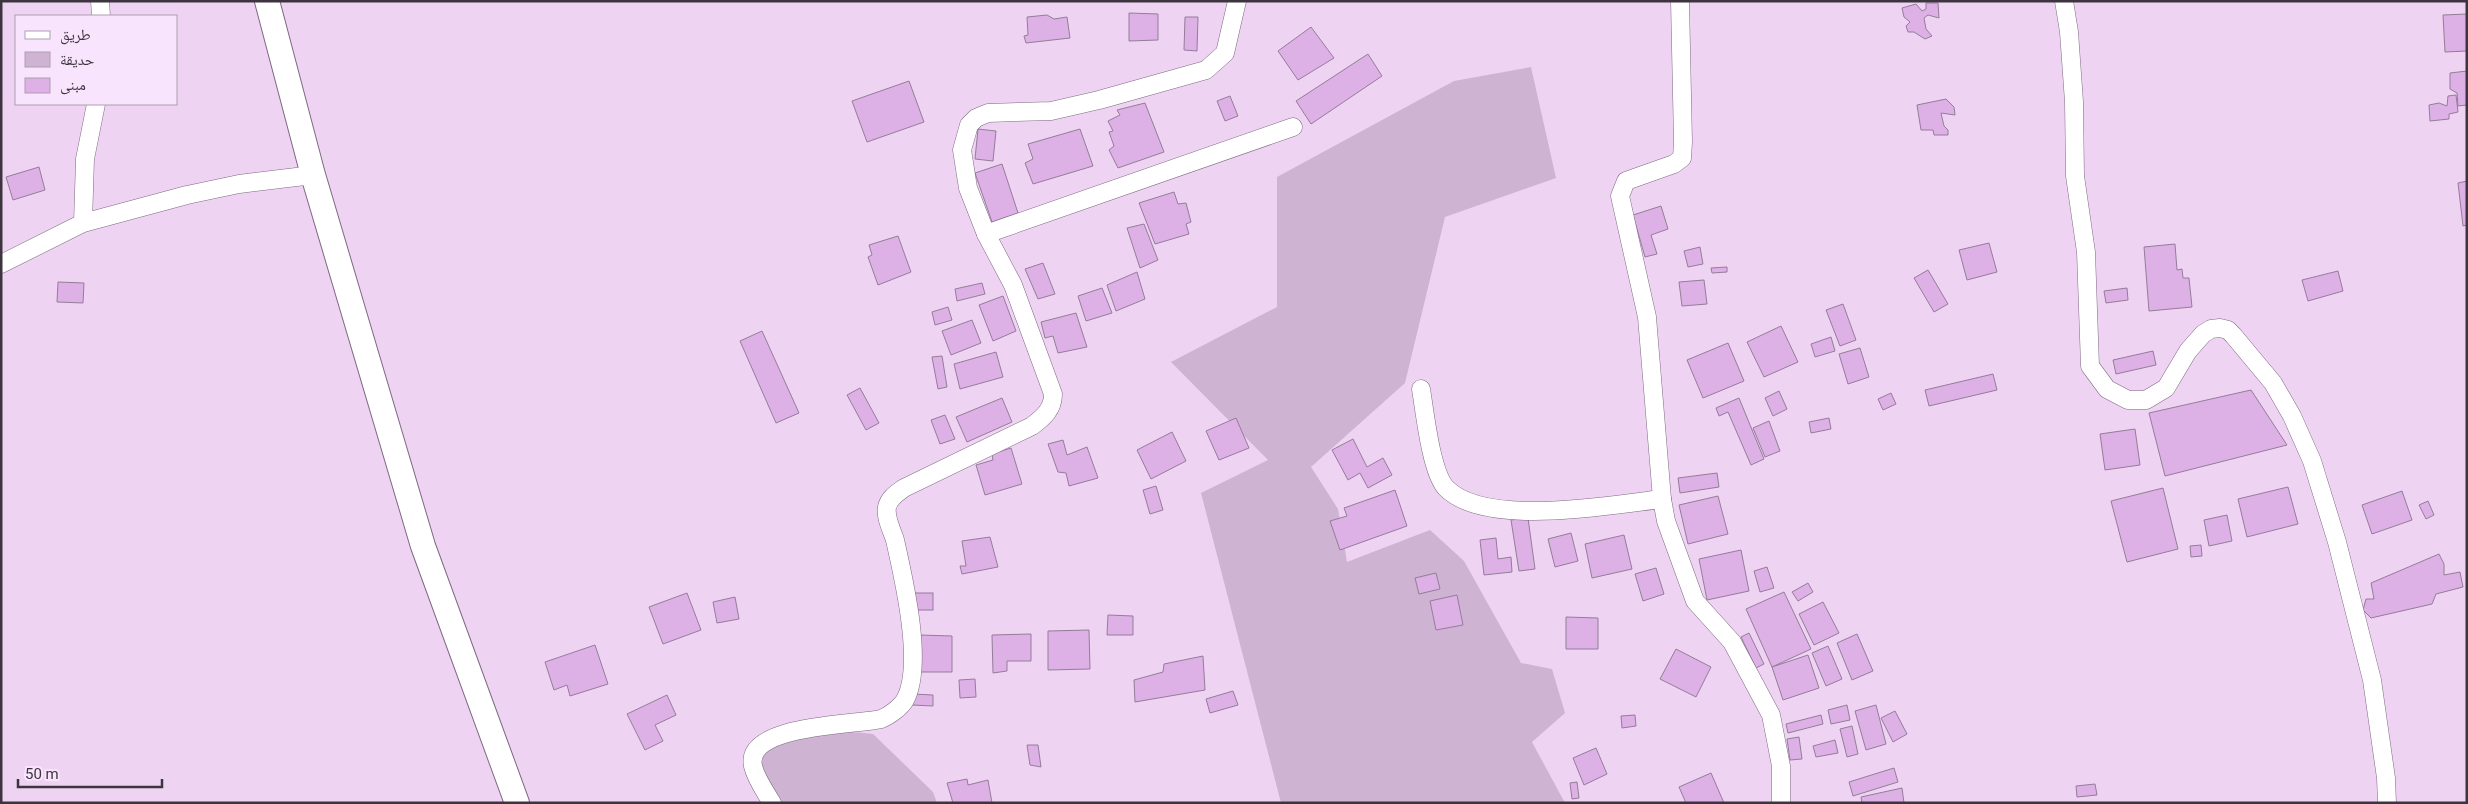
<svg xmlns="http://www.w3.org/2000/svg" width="2468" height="804" viewBox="0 0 2468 804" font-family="Roboto,'Noto Naskh Arabic',sans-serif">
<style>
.green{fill:#ceb3d3}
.building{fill:#ddb0e6;stroke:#947d99}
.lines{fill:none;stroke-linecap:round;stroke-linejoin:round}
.street-casing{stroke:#7f6883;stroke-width:19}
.secondary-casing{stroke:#7f6883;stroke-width:26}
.street{stroke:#fff;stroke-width:18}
.secondary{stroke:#fff;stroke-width:24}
</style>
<rect width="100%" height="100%" fill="#eed4f2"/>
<g class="green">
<polygon points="1531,67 1556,178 1445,217 1405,383 1311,467 1338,509 1347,562 1430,530 1464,561 1521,663 1552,669 1565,713 1532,742 1565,803 1281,803 1201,493 1268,460 1171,362 1277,307 1277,177 1454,81"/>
<polygon points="815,728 873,734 933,792 937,803 778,803 752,764 782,735"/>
</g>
<g class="building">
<polygon points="1926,3 1938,3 1939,18 1928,15 1924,18 1926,29 1932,36 1925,39 1914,32 1908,32 1906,26 1910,22 1904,17 1902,8 1916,4 1922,11 1926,9"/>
<polygon points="1129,13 1158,14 1158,40 1129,41"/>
<polygon points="2467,14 2467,51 2445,52 2443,15"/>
<polygon points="1047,15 1054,19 1067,17 1070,38 1026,43 1024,36 1028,35 1027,17"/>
<polygon points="1185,17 1198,17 1197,51 1184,50"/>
<polygon points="1311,27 1334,58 1298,80 1278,51"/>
<polygon points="1368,54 1382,76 1311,124 1296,101"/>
<polygon points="2467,71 2467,105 2458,106 2457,93 2450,89 2450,73"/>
<polygon points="909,81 924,122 867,142 852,101"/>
<polygon points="2456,95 2458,112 2449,114 2449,119 2430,121 2429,105 2439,103 2447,106 2448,96"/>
<polygon points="1230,96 1238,116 1225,121 1217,101"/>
<polygon points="1946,99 1954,107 1955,115 1941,113 1944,126 1948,130 1948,135 1934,135 1933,130 1921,130 1917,105"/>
<polygon points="1145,103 1164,152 1118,168 1109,150 1114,146 1109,132 1113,131 1108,121 1120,115 1117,110"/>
<polygon points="978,129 996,131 993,161 975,159"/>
<polygon points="1080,129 1093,166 1033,184 1025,163 1033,159 1028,144"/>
<polygon points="1002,164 1018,213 992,222 975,173"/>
<polygon points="39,167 45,190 13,200 6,177"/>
<polygon points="2467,181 2467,225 2463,226 2458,183"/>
<polygon points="1174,192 1178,204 1186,203 1191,222 1186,224 1189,234 1155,244 1139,203"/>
<polygon points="1661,206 1668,229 1651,235 1657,254 1645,257 1633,215"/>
<polygon points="1144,224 1158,260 1140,268 1127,228"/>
<polygon points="898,236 911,272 878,285 868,257 872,255 869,245"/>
<polygon points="1989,243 1997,272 1967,280 1959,250"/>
<polygon points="2175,244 2177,270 2182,269 2183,278 2189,278 2192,307 2149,311 2144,247"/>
<polygon points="1700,247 1703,264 1688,267 1684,251"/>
<polygon points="1043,263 1055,294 1038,299 1025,269"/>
<polygon points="1727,267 1727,272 1712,273 1711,268"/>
<polygon points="1928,270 1948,304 1934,312 1914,278"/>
<polygon points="2338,271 2343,291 2308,301 2302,280"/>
<polygon points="1137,272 1145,299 1116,311 1107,285"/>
<polygon points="1704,280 1707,304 1682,306 1679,282"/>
<polygon points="58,282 84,283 83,303 57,302"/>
<polygon points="982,283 985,294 957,301 955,289"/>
<polygon points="1102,288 1112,313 1086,321 1078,296"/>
<polygon points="2127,288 2128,300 2106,303 2104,291"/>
<polygon points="1003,296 1016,331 993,341 979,305"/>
<polygon points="1843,304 1856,340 1840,346 1826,310"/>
<polygon points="948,307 952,320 935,325 932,312"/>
<polygon points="1076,313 1087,347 1058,353 1053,336 1045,338 1041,322"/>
<polygon points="972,320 981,343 951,355 942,331"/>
<polygon points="1781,326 1798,362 1764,377 1747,342"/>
<polygon points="762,331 799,413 776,423 740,341"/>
<polygon points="1831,337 1835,351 1815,357 1811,344"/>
<polygon points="1728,343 1744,381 1703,398 1687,360"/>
<polygon points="1860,348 1869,377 1848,384 1839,354"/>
<polygon points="2153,351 2156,365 2116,374 2113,360"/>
<polygon points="996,352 1003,377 960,389 954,364"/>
<polygon points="942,356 947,387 938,389 932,357"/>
<polygon points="1993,374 1997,390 1929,406 1925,390"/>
<polygon points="860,388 879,423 866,430 847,395"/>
<polygon points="2251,390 2287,445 2165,476 2149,413"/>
<polygon points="1779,391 1787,409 1773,416 1765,398"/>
<polygon points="1891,393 1896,404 1883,410 1878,399"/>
<polygon points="1002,398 1012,422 967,442 956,417"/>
<polygon points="1739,398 1764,459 1751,465 1728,412 1719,416 1716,408"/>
<polygon points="945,415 955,439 940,444 931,420"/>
<polygon points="1236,418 1249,448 1219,460 1206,431"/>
<polygon points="1829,418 1831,429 1811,433 1809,422"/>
<polygon points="1769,421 1780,451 1765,457 1753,428"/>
<polygon points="2135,429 2140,465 2105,470 2100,434"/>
<polygon points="1172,432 1186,461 1151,479 1137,450"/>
<polygon points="1353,439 1367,467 1383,458 1392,475 1368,488 1360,473 1348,480 1332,450"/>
<polygon points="1063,440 1067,455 1087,447 1098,478 1069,486 1066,473 1058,472 1048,444"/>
<polygon points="1011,448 1022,484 985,495 976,465 993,460 992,454"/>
<polygon points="1717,473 1719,487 1680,493 1678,478"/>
<polygon points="1156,486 1163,510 1150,514 1143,490"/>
<polygon points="2288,487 2298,524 2247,537 2238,499"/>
<polygon points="2163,488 2178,549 2127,562 2111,501"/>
<polygon points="1395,490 1407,526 1340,550 1330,521 1347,516 1344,508"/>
<polygon points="2402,491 2412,520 2372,534 2362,505"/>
<polygon points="1718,496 1728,534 1688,544 1679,505"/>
<polygon points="2428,501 2434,515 2426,519 2419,505"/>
<polygon points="2227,515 2232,541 2209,546 2204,520"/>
<polygon points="1528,518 1535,569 1519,571 1511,520"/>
<polygon points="1571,533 1578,561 1555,567 1548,539"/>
<polygon points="1624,535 1632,569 1592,578 1585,544"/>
<polygon points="990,537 998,567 962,574 960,566 966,566 962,541"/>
<polygon points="1496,538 1498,559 1511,557 1512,572 1484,575 1480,540"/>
<polygon points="2201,545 2202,556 2191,557 2190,546"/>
<polygon points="1741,550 1749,591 1707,600 1699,559"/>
<polygon points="2439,554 2444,564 2444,575 2460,572 2463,587 2436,594 2432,604 2371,618 2363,610 2366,599 2374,599 2371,583"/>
<polygon points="1767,567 1774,588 1760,592 1754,571"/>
<polygon points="1656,568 1664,594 1643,601 1635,574"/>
<polygon points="1436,573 1440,589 1419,594 1415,578"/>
<polygon points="1808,583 1813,592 1798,601 1792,592"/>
<polygon points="1784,592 1811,649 1772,667 1746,609"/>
<polygon points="687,593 701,630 663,644 649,607"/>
<rect x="911" y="593" width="22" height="17"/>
<polygon points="1457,595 1463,625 1436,630 1430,601"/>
<polygon points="735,597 739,619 717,623 713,602"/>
<polygon points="1823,602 1839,633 1814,645 1799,614"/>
<polygon points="1108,615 1133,616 1133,635 1107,635"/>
<polygon points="1566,617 1598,618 1598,649 1566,649"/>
<polygon points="1089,630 1090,669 1048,670 1048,631"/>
<polygon points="1749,633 1764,664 1756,668 1741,637"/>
<polygon points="1031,634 1031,661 1007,661 1007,671 993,673 992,635"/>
<polygon points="1857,634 1873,671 1852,680 1837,643"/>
<polygon points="920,635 952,636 952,672 914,672 916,654 921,651"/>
<polygon points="595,645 608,684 570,696 567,685 554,690 545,662"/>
<polygon points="1828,646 1842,679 1826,686 1812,653"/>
<polygon points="1676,649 1711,667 1696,697 1660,679"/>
<polygon points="1808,655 1819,688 1783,700 1772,667"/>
<polygon points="1203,656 1205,690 1135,702 1134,680 1163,672 1164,664"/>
<polygon points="975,679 976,697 960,698 959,680"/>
<polygon points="1233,691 1238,705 1210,713 1206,699"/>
<polygon points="913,694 933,695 933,706 912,705"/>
<polygon points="667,695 676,715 655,725 663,741 645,750 627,714"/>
<polygon points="1847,705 1850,720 1831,724 1828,710"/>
<polygon points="1876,705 1886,744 1866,750 1855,711"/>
<polygon points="1895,711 1907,734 1893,742 1881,718"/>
<polygon points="1635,715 1636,726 1622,728 1621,716"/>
<polygon points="1821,715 1823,724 1788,733 1786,724"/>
<polygon points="1852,726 1858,754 1847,757 1840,729"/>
<polygon points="1799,737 1802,759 1790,760 1787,739"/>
<polygon points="1835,740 1838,753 1816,757 1813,746"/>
<polygon points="1027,745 1038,745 1041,767 1030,765"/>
<polygon points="1596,748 1607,774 1584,785 1573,758"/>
<polygon points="1894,768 1898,782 1853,796 1849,782"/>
<polygon points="1711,773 1724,803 1686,803 1679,787"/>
<polygon points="967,779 968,785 988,780 992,803 953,803 947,783"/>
<polygon points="1577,782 1579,798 1572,799 1570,783"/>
<polygon points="2095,784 2097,795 2077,797 2076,786"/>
<polygon points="1902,788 1904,803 1862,803 1861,797"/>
</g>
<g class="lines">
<defs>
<g id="street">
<polyline points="100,1 101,16"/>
<polyline points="2064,1 2069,32 2074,102 2075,176 2086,252 2090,366 2107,389 2128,400 2146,400 2166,388 2188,351 2203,334 2211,329 2220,328 2228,330 2233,335 2273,383 2292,416 2312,461 2337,542 2372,680 2386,778 2387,803"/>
<polyline points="83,223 85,159 96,104"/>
<polyline points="986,234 1293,127"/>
<polyline points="1,264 83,223 187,195 239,184 313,175"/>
<path d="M1421 389C1425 413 1431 472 1446 488 1485 528 1610 505 1662 499L1666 521 1695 601 1732 642 1771 715 1781 766V803"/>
<polyline points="1662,499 1647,317 1620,196 1626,181 1674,164 1682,158 1683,142 1680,1"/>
<path d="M772 803C765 791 756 779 753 766 744 724 857 725 881 719 889 716 901 707 905 700 924 665 904 580 895 540 892 530 885 518 887 507 889 498 897 493 904 488L1032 426C1044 417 1053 409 1053 394L1013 285 986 234 968 188 962 150 969 125 976 118 988 113 1051 111 1099 100 1206 70 1225 53 1237 1"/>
</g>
<polyline id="secondary" points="267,1 313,175 423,546 517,803"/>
</defs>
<use href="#street" class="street-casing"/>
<use href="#secondary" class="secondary-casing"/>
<use href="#street" class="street"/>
<use href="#secondary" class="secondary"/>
</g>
<rect width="2468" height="804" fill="none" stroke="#3e3440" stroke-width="5"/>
<rect x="15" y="15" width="162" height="90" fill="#f8e4fc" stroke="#ae9eb1"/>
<rect x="25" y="31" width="25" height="8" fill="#ffffff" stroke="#ae9eb1"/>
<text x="60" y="40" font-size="15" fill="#3e3440">طريق</text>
<rect x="25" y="52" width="25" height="15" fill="#ceb3d3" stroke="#ae9eb1"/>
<text x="60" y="65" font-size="15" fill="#3e3440">حديقة</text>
<rect x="25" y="78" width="25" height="15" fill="#ddb0e6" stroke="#ae9eb1"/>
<text x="60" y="90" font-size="15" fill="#3e3440">مبنى</text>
<path d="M18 779v8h144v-8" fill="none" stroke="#3e3440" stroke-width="2.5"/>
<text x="25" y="779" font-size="15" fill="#3e3440" stroke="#f8e4fc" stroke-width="4" paint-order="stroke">50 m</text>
</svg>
